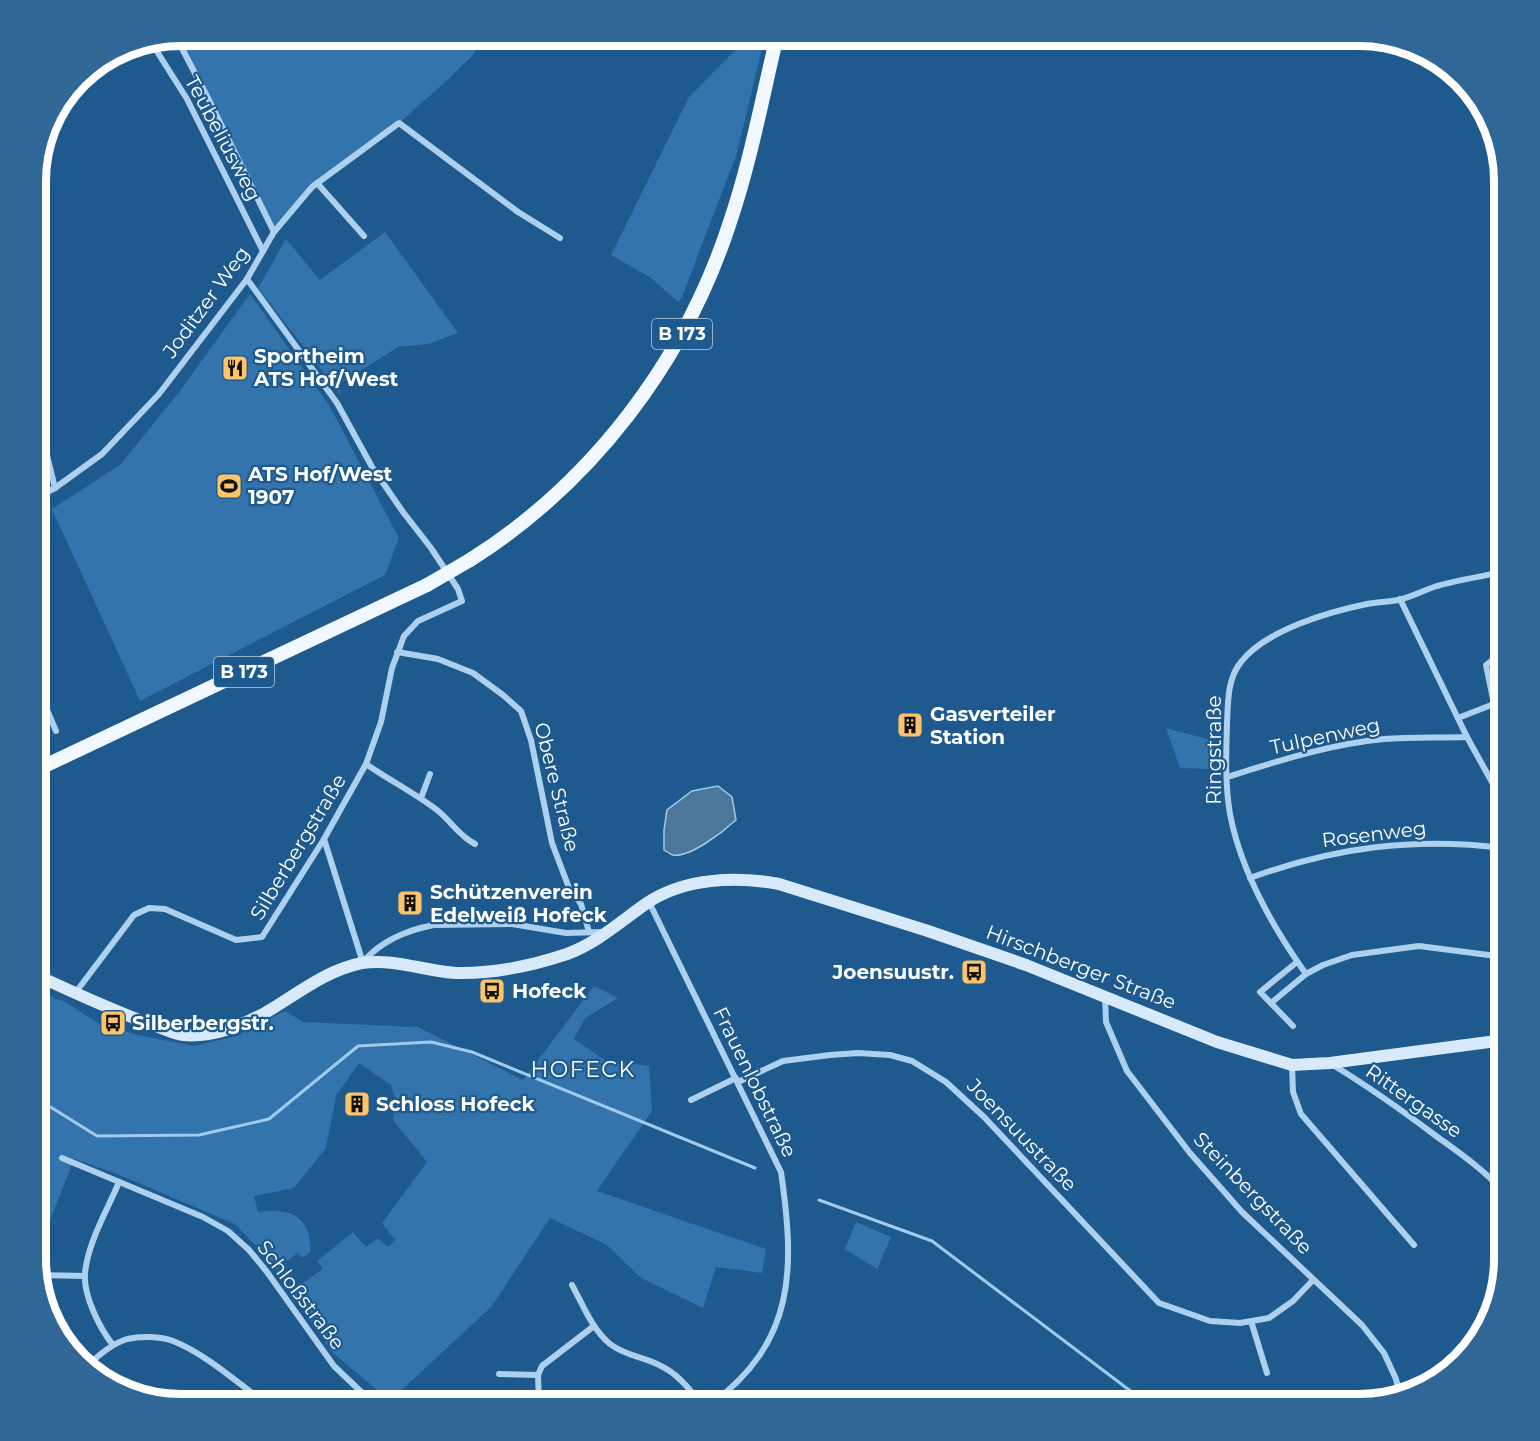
<svg xmlns="http://www.w3.org/2000/svg" width="1540" height="1441" viewBox="0 0 1540 1441" font-family="Montserrat,sans-serif">
<style>
.green{fill:#3274ab}
.water{fill:#4c769a;stroke:#9fccee;stroke-width:1.5}
.lines{fill:none;stroke-linecap:round;stroke-linejoin:round}
.stream{stroke:#9fccee;stroke-width:3}
.street{stroke:#acd0ed;stroke-width:6}
.secondary{stroke:#d8eaf9;stroke-width:12}
.primary{stroke:#f2f8ff;stroke-width:14}
.primary-bridge{stroke:#f2f8ff;stroke-width:14}
.labels{text-anchor:middle;stroke-width:4.5;stroke-linejoin:round;paint-order:stroke}
.shield{fill:#1e5a8d;stroke:#bccedd;stroke-width:1.5}
.shield-label{font-size:18px;font-weight:bold;fill:#fff}
.street-label{font-size:20px;fill:#fff;stroke:#1e5a8d}
.poi-label{font-size:20px;font-weight:bold;fill:#fff;stroke:#1e5a8d;text-anchor:start}
.quarter-label{font-size:22px;letter-spacing:1.5px;fill:#fff;stroke:#1e5a8d}
.rim{fill:none;stroke:#fff;stroke-width:8}
</style>
<rect width="100%" height="100%" fill="#1e5a8d"/>
<g class="green">
<polygon points="181,36 484,36 473,55 443,84 399,123 317,183 274,232 176,37"/>
<polygon points="749,36 765,36 737,153 682,297 678,302 651,278 611,255 689,97"/>
<polygon points="385,232 458,333 428,344 398,347 339,384 341,395 258,288 286,239 320,280"/>
<polygon points="250,294 329,405 399,538 385,575 140,701 52,509 121,464 179,392"/>
<polygon points="1166,728 1211,740 1209,769 1180,768"/>
<path d="M594 986 618 998 585 1018 574 1039 605 1060 649 1066 652 1111 597 1191 766 1249 762 1273 716 1267 703 1308 641 1278 607 1245 550 1218 492 1306 390 1401 331 1351 293 1295 297 1287 323 1269 317 1261 353 1232 366 1247 378 1238 388 1247 395 1240 382 1223 427 1162 393 1120 396 1102 391 1085 359 1063 336 1096 326 1148 294 1188 254 1196 258 1212C291 1208 310 1215 311 1252L302 1258 298 1253 281 1265 277 1271 267 1257 235 1224 115 1173 74 1159 47 1228H36V990L67 1003 98 1023 138 1035 194 1046 236 1036 285 1011 303 1022 418 1027 523 1080Z"/>
<polygon points="856,1222 891,1237 877,1269 845,1249"/>
</g>
<path class="water" d="M718 786 732 797 736 820C724 831 690 858 673 855 670 854 667 852 664 850V830L667 810 692 791Z"/>
<g class="lines">
<g class="stream">
<polyline points="36,1098 97,1136 199,1135 269,1119 358,1046 431,1042 472,1052 755,1168"/>
<polyline points="819,1200 932,1241 1149,1405"/>
</g>
<g class="street">
<polyline points="176,37 209,100 274,232"/>
<polyline points="151,42 187,99 263,251"/>
<polyline points="317,183 364,236"/>
<polyline points="36,411 55,488"/>
<polyline points="36,498 55,488 102,454 159,394 247,279 274,232 312,187 399,123 518,212 560,238"/>
<polyline points="1400,599 1467,737 1498,793 1504,808"/>
<polyline points="397,652 438,659 473,673 503,695 521,711 531,740 552,843 569,888 581,904 589,932"/>
<polyline points="36,684 56,731"/>
<polyline points="1494,704 1486,665 1504,651"/>
<polyline points="1458,718 1504,700"/>
<path d="M366 764C389 780 415 793 437 810 452 822 458 835 475 844"/>
<path d="M1227 777C1278 761 1330 744 1384 739 1411 737 1439 738 1467 737"/>
<polyline points="421,798 430,774"/>
<polyline points="324,839 363,963"/>
<path d="M1250 878C1335 847 1414 837 1504 848"/>
<path d="M649 902 781 1172C795 1269 796 1342 710 1405"/>
<path d="M363 962C381 941 407 930 434 925L512 924 566 933 602 932"/>
<path d="M1306 974C1272 926 1241 872 1230 814 1225 785 1226 753 1227 724 1228 703 1227 679 1241 662 1266 630 1328 612 1367 604 1377 602 1388 602 1398 600 1412 597 1424 590 1437 586 1459 580 1482 576 1504 572"/>
<polyline points="76,992 134,915 149,908 165,909 236,940 262,937 324,839 366,764 381,722 392,668 404,636 418,621 462,601 458,589 431,548 403,512 372,467 337,403 247,279"/>
<polyline points="1105,996 1106,1022 1127,1071 1190,1153 1242,1212 1362,1325 1384,1353 1396,1379 1400,1397"/>
<polyline points="1271,1003 1306,974 1323,965 1352,955 1419,946 1504,957"/>
<polyline points="1293,1026 1260,992 1297,962"/>
<polyline points="1292,1065 1293,1092 1301,1114 1414,1245"/>
<path d="M1333 1065C1369 1087 1403 1111 1436 1136 1460 1153 1484 1170 1504 1192"/>
<polyline points="738,1082 783,1061 830,1055 858,1053 890,1055 912,1061 946,1082 984,1117 1159,1303 1210,1321 1240,1323 1269,1318 1293,1301 1313,1280"/>
<polyline points="691,1100 736,1078"/>
<polyline points="62,1158 203,1217 228,1231 249,1250 267,1272 334,1366 375,1405"/>
<polyline points="38,1275 85,1276"/>
<path d="M572 1285C583 1305 592 1329 610 1344 625 1356 645 1357 661 1366 678 1374 691 1390 701 1405"/>
<polyline points="1251,1321 1267,1373"/>
<path d="M113 1345C100 1329 83 1295 85 1273 88 1242 107 1211 119 1182"/>
<path d="M86 1367C98 1356 111 1344 127 1339 140 1336 160 1336 173 1341 206 1354 239 1384 268 1405"/>
<polyline points="499,1374 538,1375"/>
<polyline points="539,1405 538,1375 542,1366 594,1326"/>
</g>
<path class="secondary" d="M36 975C75 993 113 1011 153 1025 163 1028 173 1034 183 1035 212 1038 240 1026 265 1013 296 995 326 970 362 963 394 958 424 971 456 973 494 974 531 966 567 954 597 943 621 921 647 903 684 878 736 876 779 884L928 931 1026 965 1217 1042 1292 1065 1330 1063 1504 1040"/>
<g class="primary">
<path d="M470 560C592 483 684 362 729 225 750 164 762 99 777 36"/>
<polyline points="36,770 427,585"/>
</g>
<polyline class="primary-bridge" points="427,585 470,560"/>
</g>
<defs>
<symbol id="restaurant-square" viewBox="-11 -11 22 22"><rect x="-9" y="-9" width="18" height="18" rx="4" fill="#fbc46b" stroke="#1e5a8d"/><path d="M-5-6h1v4h1v-4h1v4h1v-4h1v5L-1.5 .5V6h-2V.5L-5-1ZM5-6V6H3V1.5H1.5Q1.5-4 5-6Z" fill="#111"/></symbol>
<symbol id="stadium-square" viewBox="-11 -11 22 22"><rect x="-9" y="-9" width="18" height="18" rx="4" fill="#fbc46b" stroke="#1e5a8d"/><path d="M0-5a6.5 5 0 1 0 0 10a6.5 5 0 1 0 0-10ZM-3.5-1.8h7v3.6h-7Z" fill="#111"/></symbol>
<symbol id="building-square" viewBox="-11 -11 22 22"><rect x="-9" y="-9" width="18" height="18" rx="4" fill="#fbc46b" stroke="#1e5a8d"/><path d="M-4-6H4V6H1V3H-1V6H-4ZM-2.5-4.3h1.7v1.8h-1.7ZM.8-4.3h1.7v1.8H.8ZM-2.5-1h1.7V.8h-1.7ZM.8-1h1.7V.8H.8Z" fill="#111"/></symbol>
<symbol id="bus-square" viewBox="-11 -11 22 22"><rect x="-9" y="-9" width="18" height="18" rx="4" fill="#fbc46b" stroke="#1e5a8d"/><path d="M-5-6H5V4H4V6H2V4H-2V6H-4V4H-5ZM-3.5-4V0h7V-4ZM-3.5 1.2v1.5H-2V1.2ZM2 1.2v1.5H3.5V1.2Z" fill="#111"/></symbol>
</defs>
<g fill-rule="evenodd">
<use href="#restaurant-square" x="220" y="353" width="30" height="30"/>
<use href="#stadium-square" x="214" y="471" width="30" height="30"/>
<use href="#building-square" x="895" y="710" width="30" height="30"/>
<use href="#building-square" x="395" y="888" width="30" height="30"/>
<use href="#bus-square" x="959" y="957" width="30" height="30"/>
<use href="#bus-square" x="477" y="976" width="30" height="30"/>
<use href="#bus-square" x="98" y="1008" width="30" height="30"/>
<use href="#building-square" x="342" y="1089" width="30" height="30"/>
</g>
<g class="labels">
<g class="shield">
<rect x="652" y="319" width="60" height="30" rx="4.5"/>
<rect x="214" y="657" width="60" height="30" rx="4.5"/>
</g>
<g class="shield-label">
<text x="682" y="340">B 173</text>
<text x="244" y="678">B 173</text>
</g>
<g class="street-label">
<text transform="translate(223 138) rotate(62)" y="7">Teubeliusweg</text>
<text transform="translate(206 302) rotate(-54)" y="7">Joditzer Weg</text>
<text transform="translate(1325 736) rotate(-12)" y="7">Tulpenweg</text>
<text transform="translate(1214 750) rotate(-90)" y="7">Ringstraße</text>
<text transform="translate(557 787) rotate(76)" y="7">Obere Straße</text>
<text transform="translate(1374 834) rotate(-7)" y="7">Rosenweg</text>
<text transform="translate(298 847) rotate(-59)" y="7">Silberbergstraße</text>
<text transform="translate(1081 967) rotate(21)" y="7">Hirschberger Straße</text>
<text transform="translate(755 1082) rotate(64)" y="7">Frauenlobstraße</text>
<text transform="translate(1414 1101) rotate(35)" y="7">Rittergasse</text>
<text transform="translate(1022 1135) rotate(46)" y="7">Joensuustraße</text>
<text transform="translate(1253 1193) rotate(46)" y="7">Steinbergstraße</text>
<text transform="translate(301 1295) rotate(53)" y="7">Schloßstraße</text>
</g>
<g class="poi-label">
<text x="254" y="363">Sportheim<tspan x="254" dy="23">ATS Hof/West</tspan></text>
<text x="248" y="481">ATS Hof/West<tspan x="248" dy="23">1907</tspan></text>
<text x="930" y="721">Gasverteiler<tspan x="930" dy="23">Station</tspan></text>
<text x="430" y="899">Schützenverein<tspan x="430" dy="23">Edelweiß Hofeck</tspan></text>
<text x="954" y="979" text-anchor="end">Joensuustr.</text>
<text x="512" y="998">Hofeck</text>
<text x="132" y="1030">Silberbergstr.</text>
<text x="376" y="1111">Schloss Hofeck</text>
</g>
<g class="quarter-label">
<text x="583" y="1077">HOFECK</text>
</g>
</g>
<path d="M0 0H1540V1441H0ZM181 46H1359A135 135 0 0 1 1494 181V1259A135 135 0 0 1 1359 1394H181A135 135 0 0 1 46 1259V181A135 135 0 0 1 181 46Z" fill="#306796" fill-rule="evenodd"/>
<path class="rim" d="M181 46H1359A135 135 0 0 1 1494 181V1259A135 135 0 0 1 1359 1394H181A135 135 0 0 1 46 1259V181A135 135 0 0 1 181 46Z"/>
</svg>
